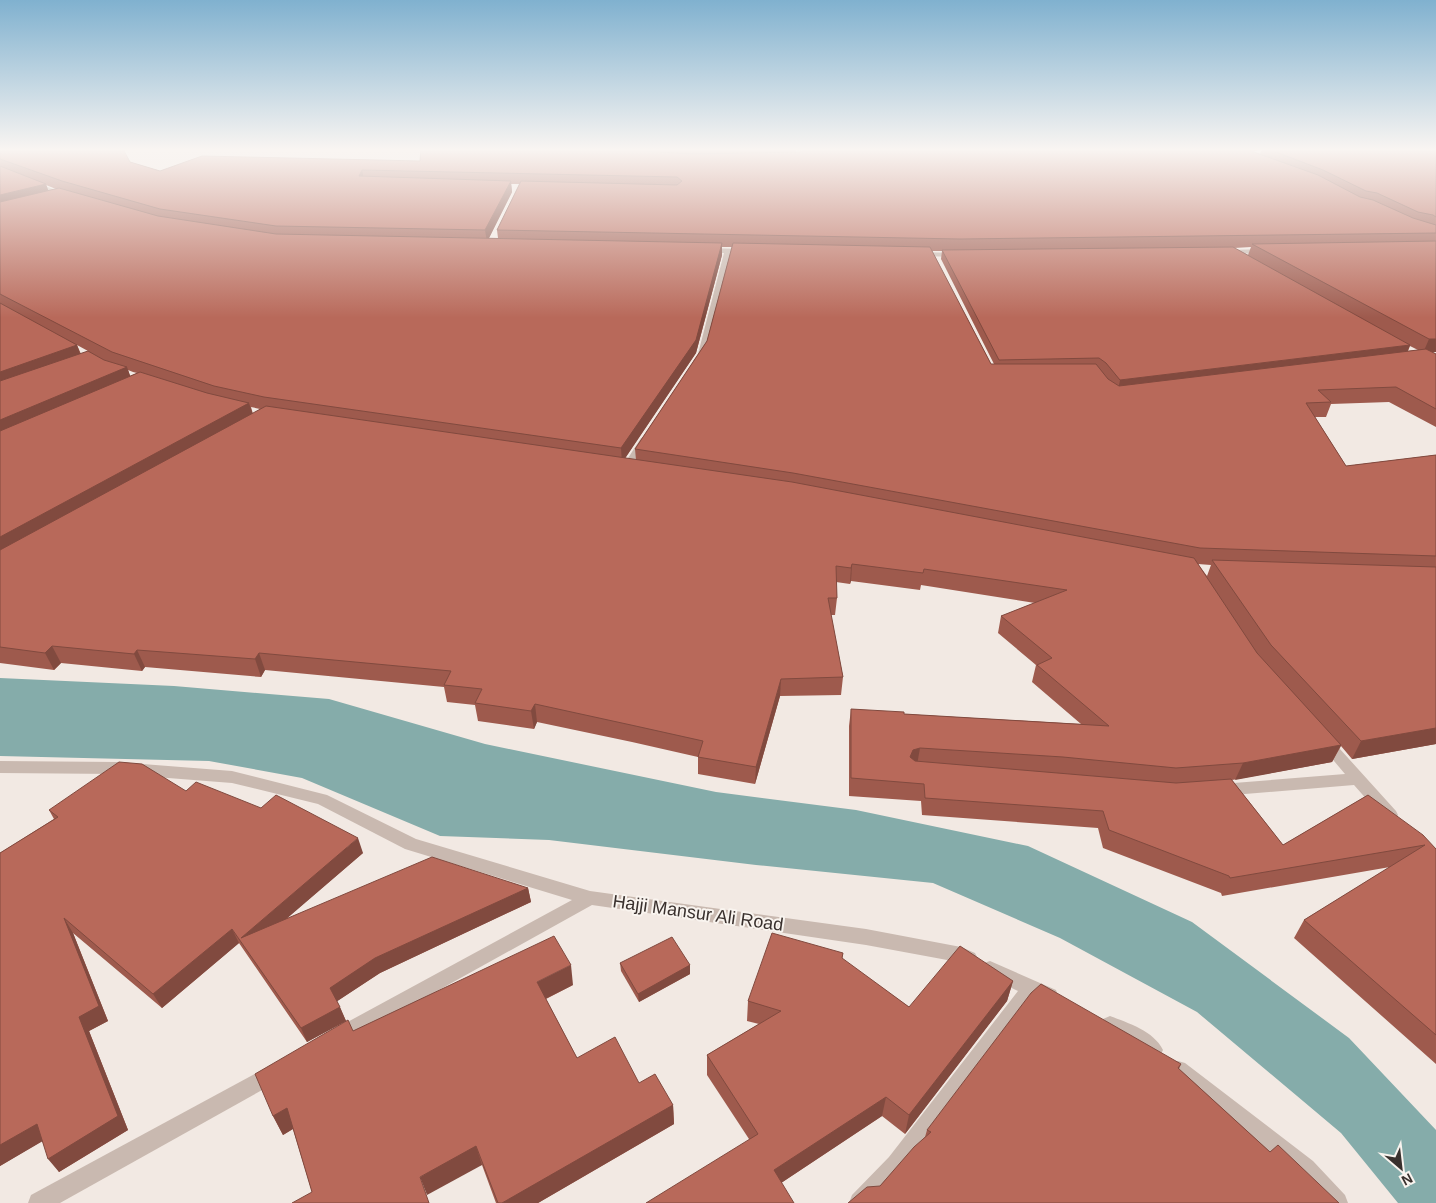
<svg xmlns="http://www.w3.org/2000/svg" width="1436" height="1203" viewBox="0 0 1436 1203" font-family="Helvetica,sans-serif">
<style>
.water{fill:#85acaa}
.lines{fill:none;stroke-linecap:round;stroke-linejoin:round}
.minor{fill:#c9b9b0;fill-rule:evenodd}
.wall{fill:#9e5a4d;fill-rule:evenodd}
.shaded-wall{fill:#814a3f}
.building{fill:#b8695a;stroke:#814a3f}
.labels{text-anchor:middle;stroke-width:4;stroke-linejoin:round;paint-order:stroke}
.near-street-label{font-size:18px;fill:#39302d;stroke:#f9f4ef}
</style>
<rect width="100%" height="100%" fill="#f2e9e3"/>
<polygon class="water" points="0,678 174,686 329,699 485,744 716,792 856,810 1028,846 1192,922 1349,1038 1436,1130 1436,1203 1398,1203 1341,1133 1197,1012 1060,938 933,883 756,865 549,840 440,836 302,778 209,761 0,756"/>
<g class="lines">
<g class="minor">
<polygon points="797,149 843,149 802,152 802,159 788,159 788,157 797,156"/>
<polygon points="0,169 69,195 70,196 65,197 0,173"/>
<polygon points="703,248 746,249 750,251 746,253 731,253 706,354 700,363 697,364 693,361 698,354 724,253 706,252 702,250"/>
<polygon points="1266,249 1269,249 1269,253 1226,254 1222,252 1226,250"/>
<polygon points="916,252 959,253 963,255 959,257 919,256 916,256"/>
<polygon points="645,437 650,440 631,469 630,471 622,471 621,469 641,438"/>
<polygon points="1325,737 1330,738 1396,811 1398,815 1396,819 1390,821 1384,819 1354,785 1221,796 1216,794 1213,790 1216,786 1221,784 1345,774 1318,742 1320,738"/>
<polygon points="0,761 117,762 232,771 327,795 416,839 590,891 866,929 961,947 975,953 978,959 975,965 969,967 958,962 866,945 592,905 338,1046 331,1043 328,1037 331,1031 572,900 405,849 318,804 232,783 117,774 0,773"/>
<polygon points="990,961 1056,990 1058,996 1056,1002 1049,1004 1034,998 903,1171 875,1203 849,1203 852,1195 889,1157 1018,991 984,975 981,969 984,963"/>
<path d="M1110 1016C1128 1023 1154 1031 1163 1050L1160 1056 1153 1059 1146 1056 1128 1042 1103 1031 1101 1025 1103 1019Z"/>
<polygon points="1178,1061 1185,1063 1313,1161 1345,1195 1348,1203 1323,1203 1299,1175 1171,1077 1168,1070 1171,1063"/>
<polygon points="273,1064 280,1066 283,1073 280,1080 60,1203 28,1203 31,1195"/>
</g>
</g>
<g class="wall">
<path d="M0 149 130 162 160 171 420 161 421 149H796V152H800L805 149H1260L1253 152 1260 154 1262 149H1436V352H1432L1436 354V427L1389 402 1331 404 1326 417H1315L1346 466 1436 455V744L1352 759 1341 746 1332 762 1232 780 1283 845 1368 795 1435 848H1436V1064L1294 938 1304 920 1390 867 1222 896 1221 893 1103 848 1098 828 922 815 921 801 849 796V726L851 709 904 714 1081 724 1032 682 1036 665 998 633 1001 616 1035 603 921 585 920 590 851 581 850 584 836 582 837 598 835 615H831L843 677 841 695 780 696 755 784 698 774V757L632 742 537 722 534 729 478 721 475 705 447 702 444 687 265 670 261 677 145 667 142 671 61 663 54 670 0 663ZM511 184H520L497 230 498 238H489L512 192ZM46 185 56 189 48 191ZM722 247H732L707 341 635 449 636 460 625 458 696 353 722 255ZM1251 247 1248 255 1234 248ZM932 251H942L941 259 994 364H991ZM77 345 88 351 81 354ZM1410 346 1418 350 1408 351ZM128 370 133 372 137 373 130 376ZM251 407 260 409 253 414ZM1198 564 1211 565 1207 576Z"/>
<polygon points="186,791 363,853 287,918 528,888 531,902 380,973 337,1001 346,1021 307,1042 239,943 162,1008 73,933 108,1021 89,1031 128,1130 59,1172 42,1141 0,1166 0,853 54,819 49,810"/>
<polygon points="843,953 842,959 909,1007 1013,981 1007,1001 905,1134 882,1116 781,1183 749,1139 707,1075 707,1055 759,1024 747,1021 748,1001"/>
<polygon points="620,963 690,965 690,974 639,1002 621,971"/>
<polygon points="573,985 546,999 577,1058 639,1083 673,1105 674,1124 538,1203 496,1203 482,1165 312,1192 293,1129 283,1135 273,1116 353,1031"/>
<polygon points="1181,1064 1179,1069 1270,1152 880,1186 925,1137 927,1130"/>
</g>
<g class="shaded-wall">
<polygon points="1250,149 1260,149 1249,153"/>
<polygon points="362,170 364,180 359,176"/>
<polygon points="511,181 512,192 487,242 485,230"/>
<polygon points="46,184 50,195 0,207 0,195"/>
<polygon points="722,243 722,255 696,353 622,463 621,448"/>
<polygon points="1429,339 1436,339 1436,352 1423,353"/>
<polygon points="77,345 82,359 0,388 0,372"/>
<polygon points="1410,345 1406,355 1118,390 1120,380"/>
<polygon points="127,367 132,381 0,438 0,420"/>
<polygon points="249,403 254,418 0,558 0,537"/>
<polygon points="852,564 851,581 850,584 851,568"/>
<polygon points="52,646 61,663 54,670 45,653"/>
<polygon points="137,650 145,667 142,671 134,654"/>
<polygon points="259,653 265,670 261,677 255,659"/>
<polygon points="781,679 780,696 755,784 756,767"/>
<polygon points="535,704 537,722 534,729 531,711"/>
<polygon points="1436,728 1436,744 1352,759 1361,741"/>
<polygon points="1341,745 1332,762 1235,780 1243,763"/>
<polygon points="920,748 917,765 910,757 913,750"/>
<polygon points="358,838 363,853 248,952 241,938"/>
<polygon points="528,888 531,902 380,973 336,1002 330,988 375,958"/>
<polygon points="64,918 73,933 108,1021 89,1031 128,1130 59,1172 48,1159 79,1017"/>
<polygon points="232,929 239,943 162,1008 153,994"/>
<polygon points="571,965 573,985 541,1001 537,982"/>
<polygon points="690,965 690,974 639,1002 638,994"/>
<polygon points="1013,981 1007,1001 905,1134 909,1115"/>
<polygon points="340,1007 346,1021 307,1042 301,1028"/>
<polygon points="886,1097 882,1116 772,1189 774,1170"/>
<polygon points="673,1105 674,1124 538,1203 502,1203"/>
<polygon points="287,1108 296,1127 283,1135 273,1116"/>
<polygon points="37,1124 48,1138 0,1166 0,1145"/>
<polygon points="476,1146 482,1165 427,1195 420,1177"/>
</g>
<g class="building">
<polygon points="0,149 123,149 130,162 160,171 202,156 420,161 421,149 608,149 693,154 800,152 805,149 1240,149 1251,151 1318,175 1360,197 1373,200 1413,218 1436,225 1436,233 960,239 497,230 521,181 677,185 682,181 677,177 362,170 359,176 511,181 485,230 276,226 160,209 62,181 0,159"/>
<polygon points="1268,149 1436,149 1436,217 1433,215 1418,212 1377,193 1366,191 1323,170"/>
<polygon points="0,166 46,184 0,195"/>
<polygon points="59,188 158,216 276,234 722,243 696,340 621,448 264,397 214,386 112,352 0,294 0,202"/>
<polygon points="1436,241 1436,339 1429,339 1252,244"/>
<polygon points="733,243 930,247 991,364 1096,364 1108,379 1119,386 1426,349 1436,354 1436,409 1396,387 1318,390 1331,402 1306,403 1346,466 1436,455 1436,556 1200,548 793,473 635,449 707,341"/>
<polygon points="1233,247 1410,345 1120,380 1106,363 1099,358 999,360 942,250"/>
<polygon points="0,303 77,345 0,372"/>
<polygon points="88,351 104,360 127,367 0,420 0,381"/>
<polygon points="140,372 207,393 249,403 0,537 0,431"/>
<polygon points="266,406 792,482 1194,558 1257,653 1341,745 1243,763 1176,768 1063,757 920,748 913,750 910,757 915,761 1176,783 1231,779 1283,845 1368,795 1423,835 1436,849 1436,1035 1304,920 1425,845 1230,878 1229,876 1109,830 1103,811 925,798 924,784 851,778 851,709 904,712 904,714 1109,726 1037,665 1052,658 1001,616 1067,590 924,569 923,573 852,564 851,568 836,566 837,598 828,598 843,677 781,679 756,767 698,757 703,741 631,725 535,704 531,711 475,703 482,689 444,685 451,671 259,653 255,659 137,650 134,654 52,646 45,653 0,647 0,550"/>
<polygon points="1212,560 1436,567 1436,728 1361,741 1271,645"/>
<polygon points="119,762 142,764 186,791 196,782 261,808 276,795 358,838 241,938 432,857 528,888 375,958 330,988 340,1007 301,1028 232,929 153,994 64,918 99,1006 79,1017 118,1116 48,1159 37,1124 0,1145 0,853 58,817 49,810"/>
<polygon points="772,933 843,953 842,958 909,1007 960,946 1013,981 909,1115 886,1097 774,1170 794,1203 646,1203 758,1134 707,1055 781,1011 748,1001"/>
<polygon points="554,936 571,965 537,982 577,1058 615,1037 639,1083 655,1074 673,1105 502,1203 498,1203 476,1146 420,1177 429,1203 292,1203 312,1192 287,1108 273,1116 255,1074 348,1020 353,1031"/>
<polygon points="672,937 690,965 638,994 620,963"/>
<polygon points="1041,984 1181,1064 1178,1068 1270,1152 1278,1145 1339,1203 848,1203 867,1187 880,1186 914,1147 931,1132 927,1130 1031,993"/>
</g>
<linearGradient id="sky" x2="0" y2="1"><stop stop-color="#80b1cf"/><stop offset="0.47" stop-color="#f9f5f2"/><stop offset="1" stop-color="#f9f5f2" stop-opacity="0"/></linearGradient>
<rect width="1436" height="318" fill="url(#sky)"/>
<g class="labels">
<g class="near-street-label">
<text transform="translate(698 913) rotate(8)" y="6">Hajji Mansur Ali Road</text>
</g>
</g>
<g transform="translate(1401 1168) rotate(152)" stroke="#f9f4ef" stroke-width="4" paint-order="stroke">
<path d="M0-4L9 19L0 12L-9 19Z" fill="#39302d"/>
<text y="-8" font-size="14" font-weight="bold" text-anchor="middle" fill="#39302d">N</text>
</g>
</svg>
